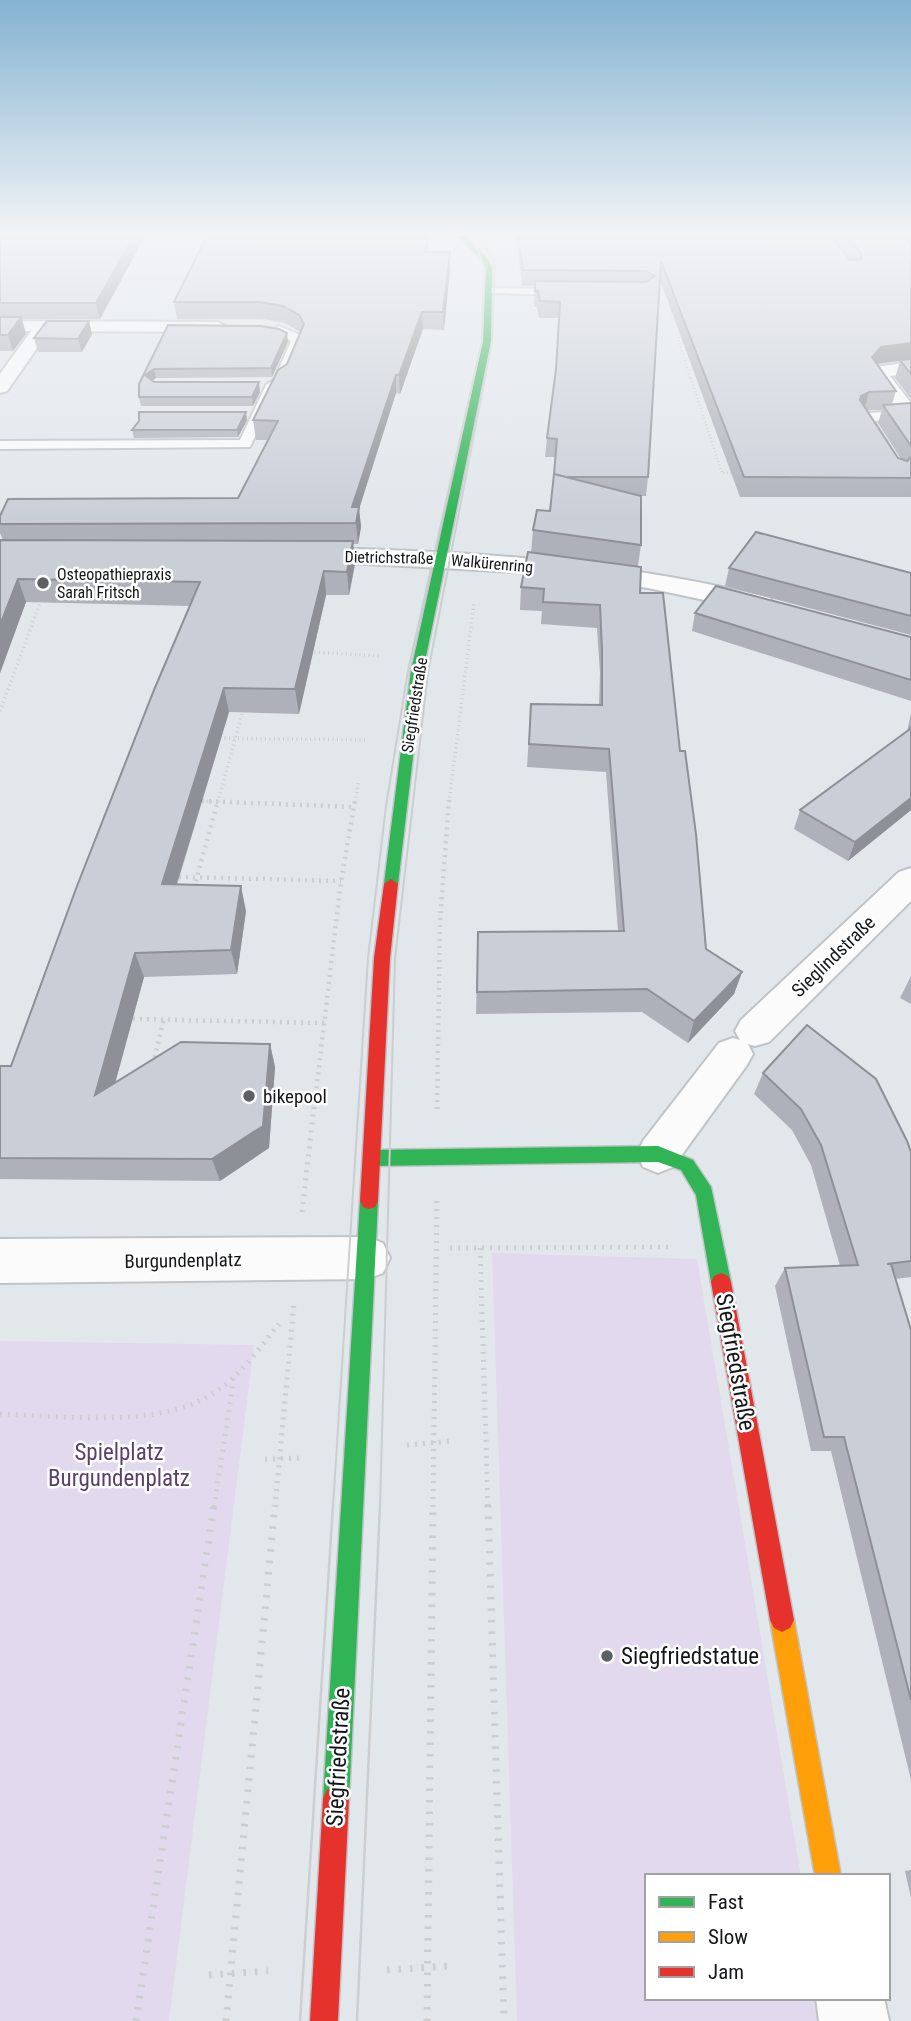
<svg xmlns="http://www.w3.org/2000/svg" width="911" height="2021" viewBox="0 0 911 2021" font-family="'Roboto Condensed',sans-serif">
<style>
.green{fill:#e2d9ef}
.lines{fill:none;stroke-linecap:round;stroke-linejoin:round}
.lane-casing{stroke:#c0c4c7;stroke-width:4}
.street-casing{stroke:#c0c4c7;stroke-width:4}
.fast-casing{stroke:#c0c4c7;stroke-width:3}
.slow-casing{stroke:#c0c4c7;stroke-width:3}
.jam-casing{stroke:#c0c4c7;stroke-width:3}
.path-far5{stroke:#cccecf;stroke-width:2;stroke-dasharray:1 2.5;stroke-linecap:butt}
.path-far4{stroke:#cccecf;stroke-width:2.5;stroke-dasharray:1 2.5;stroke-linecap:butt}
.path-far3{stroke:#cccecf;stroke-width:3.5;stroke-dasharray:1 3.5;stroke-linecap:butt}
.path-far2{stroke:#cccecf;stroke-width:4.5;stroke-dasharray:2 5;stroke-linecap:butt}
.path-far1{stroke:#cccecf;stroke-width:5;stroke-dasharray:2 6;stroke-linecap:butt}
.path{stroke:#cccecf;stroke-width:7;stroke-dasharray:2.5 9;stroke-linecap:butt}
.lane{fill:#fbfbfc;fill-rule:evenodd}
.street{fill:#fbfbfc;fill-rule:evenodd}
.fast{fill:#30b455;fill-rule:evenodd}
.slow{fill:#ff9f0a;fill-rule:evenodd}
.jam{fill:#e5322d;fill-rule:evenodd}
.tram-far1{stroke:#cccecf;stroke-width:2}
.tram{stroke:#cccecf;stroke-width:2.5}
.wall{fill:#aeb1b9;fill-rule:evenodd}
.shaded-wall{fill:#8d9096}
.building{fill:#caced7;stroke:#8d9096;stroke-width:2}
.poi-dot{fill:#5c6064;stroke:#fff;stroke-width:2.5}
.labels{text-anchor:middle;stroke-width:5;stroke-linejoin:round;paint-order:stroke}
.far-street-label{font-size:16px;fill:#14171a;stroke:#fff}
.far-poi-label{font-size:16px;fill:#14171a;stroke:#fff;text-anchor:start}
.street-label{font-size:19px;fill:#14171a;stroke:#fff}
.poi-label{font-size:19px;fill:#14171a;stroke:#fff;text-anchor:start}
.near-street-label{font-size:23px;fill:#14171a;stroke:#fff}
.near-park-label{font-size:23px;fill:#5a3e6e;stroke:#fff}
.near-poi-label{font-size:23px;fill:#14171a;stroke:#fff;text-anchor:start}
</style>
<rect width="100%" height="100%" fill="#e2e7ec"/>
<g class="green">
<polygon points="492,1253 697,1259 801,1876 647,1876 647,1998 821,1998 825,2021 517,2021"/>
<polygon points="0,1341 254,1345 169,2021 0,2021"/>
</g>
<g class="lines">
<defs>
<g id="lane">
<polygon points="490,288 569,289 575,292 569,295 486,293 486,289"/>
<polygon points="279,326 300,335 303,341 287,382 278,387 250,447 0,449 0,441 240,440 266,385 274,380 291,341 273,330"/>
<polygon points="911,411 911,419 873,421 887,442 880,446 875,445 857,417 864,413"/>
</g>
<g id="street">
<polygon points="0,321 218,322 227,327 218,332 49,331 7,391 0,393 0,374 31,331 0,331"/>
<polygon points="911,362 911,374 890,376 911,403 911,418 894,410 870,375 876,367"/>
<path d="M303 548C461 550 617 560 770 598L774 604 770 610 761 612 648 588 534 573 294 560 291 555 294 550Z"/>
<polygon points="911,868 911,901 769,1042 755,1046 748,1044 753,1054 747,1065 673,1167 658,1173 643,1167 637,1154 643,1141 719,1043 733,1038 740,1040 735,1031 741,1020 899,872"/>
<polygon points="367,1237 383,1243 390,1258 383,1273 367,1279 0,1283 0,1239"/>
<polygon points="816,1998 884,1998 889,2021 819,2021"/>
</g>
<g id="fast">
<polygon points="458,236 465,236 487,258 492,268 491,341 423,671 398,884 391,889 384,884 411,671 483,341 486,268 482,260"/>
<polygon points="658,1146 693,1160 711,1187 731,1282 728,1288 721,1291 714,1288 711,1282 696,1195 681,1170 658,1162 372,1166 366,1163 363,1158 366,1153 372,1150"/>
<polygon points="369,1193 375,1195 378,1201 349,1799 345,1808 336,1812 327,1808 323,1799 360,1201 363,1195"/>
</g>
<polygon id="slow" points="782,1608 790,1612 794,1620 841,1876 815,1876 770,1620 774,1612"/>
<g id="jam">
<polygon points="391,879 398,884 390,958 378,1201 375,1207 369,1209 363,1207 360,1201 374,958 384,884"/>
<polygon points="721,1273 728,1276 731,1282 794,1620 790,1628 782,1632 774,1628 770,1620 711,1282 714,1276"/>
<polygon points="336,1786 345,1790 349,1799 338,2021 310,2021 323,1799 327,1790"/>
</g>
</defs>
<use href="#lane" class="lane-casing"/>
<use href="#street" class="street-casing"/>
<use href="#fast" class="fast-casing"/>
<use href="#slow" class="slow-casing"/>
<use href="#jam" class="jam-casing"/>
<g class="path-far5">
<polyline points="118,278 190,278"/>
<polyline points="655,303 667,303 674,322 678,322"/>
<polyline points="684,332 678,339 691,380"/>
</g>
<polyline class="path-far4" points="691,378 722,473 734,473"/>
<g class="path-far3">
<polyline points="310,652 381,656"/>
<polyline points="0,711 40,603"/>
<polyline points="220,738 366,740"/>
<polyline points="202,801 215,802"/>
<polyline points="218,802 242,713"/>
<polyline points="355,802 359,780"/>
<polyline points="449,802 474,603"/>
</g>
<g class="path-far2">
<polyline points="202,801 354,807"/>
<polyline points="179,877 341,881"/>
<polyline points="194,888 218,800"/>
<polyline points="133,1019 324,1023"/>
<polyline points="153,1064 164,1019"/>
<polyline points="314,1109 341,881 355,800"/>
<polyline points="437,1109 440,922 449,800"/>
</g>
<g class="path-far1">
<polyline points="437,1107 437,1114"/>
<polyline points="302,1212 314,1107"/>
<polyline points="450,1248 668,1247"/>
<polyline points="480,1248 488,1507"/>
<path d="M0 1414C66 1416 160 1430 217 1391 242 1374 260 1347 279 1324"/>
<polyline points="407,1445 452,1441"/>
<polyline points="265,1459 303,1458"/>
<polyline points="214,1507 234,1377"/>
<polyline points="275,1507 294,1304"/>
<polyline points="433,1507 437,1199"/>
</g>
<g class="path">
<polyline points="488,1505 504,2021"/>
<polyline points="387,1970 450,1966"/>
<polyline points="209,1975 268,1971"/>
<polyline points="136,2021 214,1505"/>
<polyline points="226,2021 275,1505"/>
<polyline points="427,2021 433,1505"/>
</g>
<use href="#lane" class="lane"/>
<use href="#street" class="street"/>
<use href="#fast" class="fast"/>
<use href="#slow" class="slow"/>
<use href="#jam" class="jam"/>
<g class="tram-far1">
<polyline points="333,1507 368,958 386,806 408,671 482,341 484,267 472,236"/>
<polyline points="380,1507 395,959 428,672 492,342 495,267 482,236"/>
</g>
<g class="tram">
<polyline points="300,2021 333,1505"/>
<polyline points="357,2021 380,1505"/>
</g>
</g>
<g class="wall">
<polygon points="0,236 145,236 100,319 22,319 26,334 13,351 0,351"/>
<path d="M516 236H832L849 260H850L834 236H911V399L895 378 900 361 877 364 896 391 892 404 911 403V497H740L660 280 648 477 646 496H641V545L638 566 640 593 680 751 706 949 742 972 734 994 688 1043 642 1012 476 1014 478 932 618 931 606 772 527 767 531 704 599 705 600 673 597 628 541 624 542 611 520 610 521 587 531 553 533 530 550 511 555 457H545L547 438 556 369 559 318H539L537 307H534L535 286H522ZM867 410H882L878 423 901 459 898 458Z"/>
<polygon points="427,252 450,269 444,330 423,329 400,394 396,393 359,509 361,527 358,544 353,544 355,564 349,595 326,595 299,714 229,712 177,885 246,911 237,974 144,977 115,1082 270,1044 275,1067 269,1148 220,1181 0,1179 0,1066 11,1066 190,606 26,602 0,673 0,540 3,540 0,533 0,516 238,498 268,440 256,440 253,420 287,364 300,332 285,323 262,319 177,319 174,302"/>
<polygon points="168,325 288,342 272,377 156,378 152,381 154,382 260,392 253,406 141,406 139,397"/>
<polygon points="92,334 82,352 38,352 34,338"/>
<polygon points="246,412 247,420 238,437 134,438 132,430"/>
<polygon points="729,568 911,573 911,635 725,586"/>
<polygon points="695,613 911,637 911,701 692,631"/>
<polygon points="911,713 911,810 848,861 794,829 800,810 907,732"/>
<polygon points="911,976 911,1004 900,998"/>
<polygon points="763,1073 911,1152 911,1277 895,1279 911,1330 911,1780 831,1451 811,1451 775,1286 785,1268 840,1266 811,1165 792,1130 754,1094"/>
<polygon points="911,1870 911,1898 905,1871"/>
</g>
<g class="shaded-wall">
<polygon points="134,236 145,236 100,319 96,303"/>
<polygon points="427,236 429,236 425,269 425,252"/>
<polygon points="450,252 450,269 444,330 443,312"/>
<polygon points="422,312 423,329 400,394 399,375"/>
<polygon points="21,317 26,334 13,351 8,335"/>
<polygon points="89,321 92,334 82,352 78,339"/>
<polygon points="287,333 288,342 272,377 271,368"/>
<polygon points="911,343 911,359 876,364 872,357 881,347"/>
<polygon points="154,369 156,378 147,384 145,375"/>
<polygon points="396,375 396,393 359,509 361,527 358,544 356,523 352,507"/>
<polygon points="259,382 260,392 253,406 252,397"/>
<polygon points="869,392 864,410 856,415 861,396"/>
<polygon points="246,412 247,420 238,437 237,430"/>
<polygon points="353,541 355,564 349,595 347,572"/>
<polygon points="324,571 326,595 299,714 295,689"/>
<polygon points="18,579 26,602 0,673 0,625"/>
<polygon points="224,688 229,712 169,909 162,884"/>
<polygon points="911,798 911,810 848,861 855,842"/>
<polygon points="241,886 246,911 237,974 231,950"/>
<polygon points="135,953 144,977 106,1117 95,1095"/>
<polygon points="742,972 734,994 688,1043 694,1021"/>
<polygon points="270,1044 275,1067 269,1148 220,1181 212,1159"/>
</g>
<g class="building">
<polygon points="0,236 134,236 96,303 0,303"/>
<polygon points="207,236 427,236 425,252 450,252 443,312 422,312 399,375 396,375 352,507 359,507 356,523 0,524 0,516 8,499 238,498 278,421 253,420 278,370 287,364 304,324 299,315 283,306 260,302 174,302"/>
<polygon points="518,236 832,236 849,260 861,259 862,255 848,236 903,236 911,244 911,343 881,347 872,357 896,391 869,392 861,396 860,400 898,458 907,461 911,457 911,478 744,477 661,261 648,477 565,477 554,474 557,439 547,438 556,369 560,302 540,301 538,291 535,291 535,281 646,282 655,276 646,271 523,270"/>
<polygon points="0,317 21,317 8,335 0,335"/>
<polygon points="47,321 89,321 78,339 34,338"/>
<polygon points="168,325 261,326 279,329 287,333 271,368 154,369 145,375 154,382 259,382 252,397 139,397 139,384"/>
<polygon points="911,359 911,374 900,360"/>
<polygon points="911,403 911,446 883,405"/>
<polygon points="139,412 246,412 237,430 132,430 139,421"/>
<polygon points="554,474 641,496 641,545 533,530 537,510 550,511"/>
<polygon points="756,532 911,573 911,616 729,568"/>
<polygon points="0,540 353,541 347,572 324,571 295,689 224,688 162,884 241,886 231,950 135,953 95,1095 181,1042 270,1044 263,1126 212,1159 0,1158 0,1066 11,1066 77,886 154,690 200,582 18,579 0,625"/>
<polygon points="528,552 641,567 640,593 663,593 680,751 685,751 696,834 706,949 742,972 694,1021 647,989 477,992 478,932 624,931 609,749 529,744 531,704 602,705 602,650 600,605 543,602 544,589 521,587"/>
<polygon points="716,586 911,637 911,680 695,613"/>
<polygon points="911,726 911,798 855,842 800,810 910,729"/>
<polygon points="807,1025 876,1079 907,1141 911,1152 911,1261 887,1264 891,1264 911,1330 911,1700 844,1437 824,1437 785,1268 858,1265 821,1145 801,1109 763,1073"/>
</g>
<linearGradient id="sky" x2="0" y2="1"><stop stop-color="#84b3d1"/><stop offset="0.45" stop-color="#f2f4f6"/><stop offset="1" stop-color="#f2f4f6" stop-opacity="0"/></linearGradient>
<rect width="911" height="519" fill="url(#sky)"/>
<g class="poi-dot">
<circle cx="43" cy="583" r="7"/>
<circle cx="249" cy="1096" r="7"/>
<circle cx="607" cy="1656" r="7"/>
</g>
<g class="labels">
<g class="far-street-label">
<text transform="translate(389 557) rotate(1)" y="6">Dietrichstraße</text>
<text transform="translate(492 563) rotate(5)" y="6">Walkürenring</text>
<text transform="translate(414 705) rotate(-81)" y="6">Siegfriedstraße</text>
</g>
<g class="far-poi-label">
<text x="57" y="580">Osteopathiepraxis<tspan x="57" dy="18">Sarah Fritsch</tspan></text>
</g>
<g class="street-label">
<text transform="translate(833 956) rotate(-44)" y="7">Sieglindstraße</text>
<text transform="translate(183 1260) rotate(-1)" y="7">Burgundenplatz</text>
</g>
<g class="poi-label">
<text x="263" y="1103">bikepool</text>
</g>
<g class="near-street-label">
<text transform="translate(736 1362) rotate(80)" y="8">Siegfriedstraße</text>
<text transform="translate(338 1757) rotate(-87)" y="8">Siegfriedstraße</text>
</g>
<g class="near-park-label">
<text x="119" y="1460">Spielplatz<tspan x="119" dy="26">Burgundenplatz</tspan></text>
</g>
<g class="near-poi-label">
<text x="621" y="1664">Siegfriedstatue</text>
</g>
</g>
<rect x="645" y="1874" width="245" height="126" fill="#ffffff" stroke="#a1a2a3" stroke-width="2"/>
<rect x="659" y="1897" width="35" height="10" fill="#30b455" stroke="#a1a2a3" stroke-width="2"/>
<text x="708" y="1909" font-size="21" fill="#14171a">Fast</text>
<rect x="659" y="1932" width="35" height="10" fill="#ff9f0a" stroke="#a1a2a3" stroke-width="2"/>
<text x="708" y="1944" font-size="21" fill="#14171a">Slow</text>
<rect x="659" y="1967" width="35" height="10" fill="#e5322d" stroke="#a1a2a3" stroke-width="2"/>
<text x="708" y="1979" font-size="21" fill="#14171a">Jam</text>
</svg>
